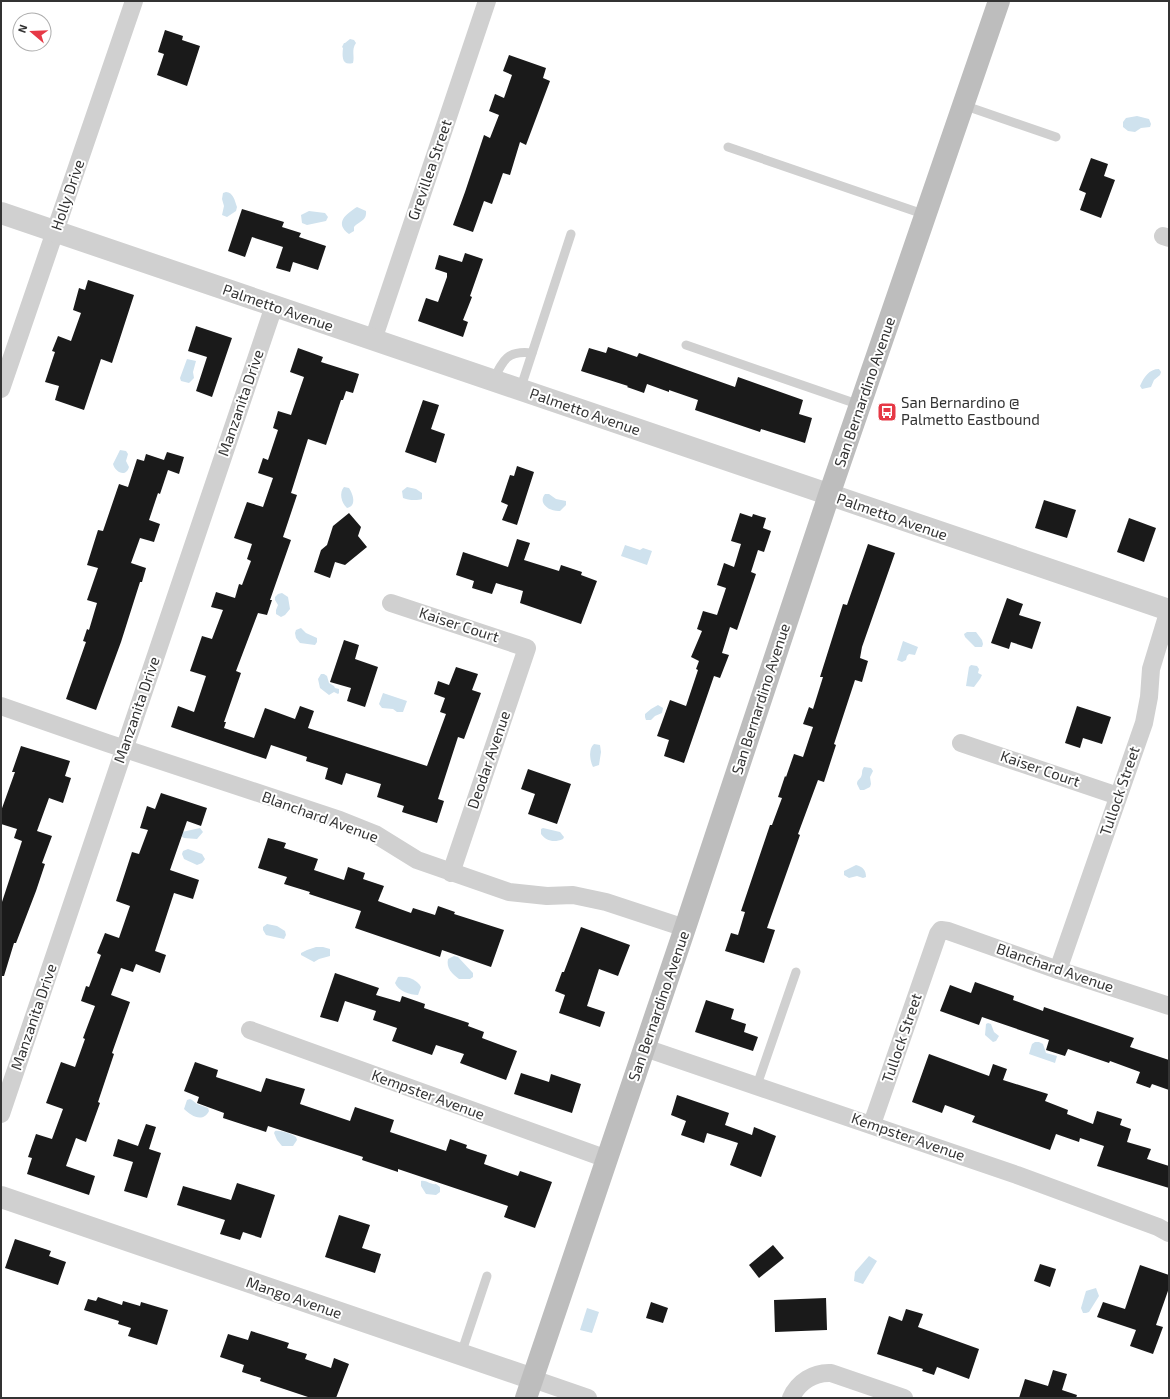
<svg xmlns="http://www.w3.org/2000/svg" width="1170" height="1399" viewBox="0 0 1170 1399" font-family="'Exo 2',sans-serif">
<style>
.water{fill:#cfe2ee}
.building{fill:#1a1a1a}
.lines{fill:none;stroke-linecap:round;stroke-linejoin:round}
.service{stroke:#d0d0d0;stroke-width:9}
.minor{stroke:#d0d0d0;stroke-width:18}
.tertiary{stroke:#d0d0d0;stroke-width:22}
.secondary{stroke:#bdbdbd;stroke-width:22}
.labels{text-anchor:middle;stroke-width:4;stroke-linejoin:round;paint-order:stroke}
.street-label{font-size:15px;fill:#333;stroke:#fff}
.poi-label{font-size:15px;fill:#333;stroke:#fff;text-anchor:start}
</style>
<rect width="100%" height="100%" fill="#fff"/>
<g class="water">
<path d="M350 39 354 40 356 43C351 50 355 56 353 63 342 66 342 57 343 48L342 47 344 43H345Z"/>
<polygon points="1137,116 1149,119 1151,124 1150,127 1141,128 1135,132 1128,131 1123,127 1123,122 1126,118"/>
<path d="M226 192C233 192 235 201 237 207L236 211 227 217 222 215 224 206 222 199 223 193Z"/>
<path d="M357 207 366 211C367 221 359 221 354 227V231L349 234C334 223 346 214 357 207Z"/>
<polygon points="309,211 325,213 328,217 326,221 307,225 302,223 301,215"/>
<polygon points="187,359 196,361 193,372 194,378 189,383 181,381 180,378"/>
<path d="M1159 369 1161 372 1160 375 1154 380 1151 387 1142 389 1140 386C1144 377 1149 369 1159 369Z"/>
<path d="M120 450 126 451 128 454 126 461 129 467C126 478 115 472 113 464Z"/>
<path d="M344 487 349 488C353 494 357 506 347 508 341 503 339 492 344 487Z"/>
<path d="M407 487 416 489 422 493V499C417 501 407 500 403 498L402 491Z"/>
<path d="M545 494H549L556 499 566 501V505L560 511C551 512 537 504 545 494Z"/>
<polygon points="625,545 640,550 643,548 652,551 647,565 621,556"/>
<polygon points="282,593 288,597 290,609 285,615 281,617 276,614 276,610 278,605 275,600 275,597 278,594"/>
<polygon points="301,628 306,633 317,638 317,642 315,645 300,643 296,638 295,633 296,630"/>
<polygon points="967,632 976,632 982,640 983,644 982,647 975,647 965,637 964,634"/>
<polygon points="903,641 918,647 915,655 909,654 907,656 906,660 902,662 897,660"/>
<polygon points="971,665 977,666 979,669 978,673 982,675 980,679 974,687 966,686 969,667"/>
<polygon points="321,674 324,674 327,676 329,683 334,686 335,688 339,689 339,693 338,694 334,692 329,695 320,688 318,679"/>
<polygon points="383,693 407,701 403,712 397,712 393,709 382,708 379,704"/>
<polygon points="658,705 663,708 662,713 655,716 651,720 646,720 645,717 645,714 651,709"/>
<path d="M594 744 600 745 601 752 599 765 593 767C590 761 588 749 594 744Z"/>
<path d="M864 767 871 768 873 771 870 777 871 784 870 787 864 790H860L857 784C857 780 859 780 861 777 863 773 861 771 864 767Z"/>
<polygon points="200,828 203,832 197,839 184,838 181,836 182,832"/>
<path d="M543 828 560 832 564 837 563 839C554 843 546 841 541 834V829Z"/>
<polygon points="188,849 202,854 205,859 202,863 197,865 184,859 182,854 183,851"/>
<path d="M856 865C863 867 866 870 866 877L863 878 857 876 849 878 844 875V871Z"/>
<polygon points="267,924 277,926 285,931 286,935 284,939 266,935 263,930 263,927"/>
<polygon points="316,947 323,947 330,949 330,956 319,959 314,962 301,955 301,953 307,950"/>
<path d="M454 956 458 957 473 973V977L470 979H459C452 974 446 968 448 959Z"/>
<path d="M398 977C406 976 417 979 421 987L418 995C410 995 398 991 395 983Z"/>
<polygon points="988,1023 991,1024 994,1032 999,1036 996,1041 993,1042 985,1035 986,1024"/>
<polygon points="1035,1042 1039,1042 1043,1044 1046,1053 1057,1056 1055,1063 1029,1054 1032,1044"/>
<path d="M190 1099 192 1100 197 1104 208 1108 209 1111C203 1123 191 1116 184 1109L187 1100Z"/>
<path d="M275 1131C280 1130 292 1134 296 1137L297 1140 293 1146H282L277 1140 274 1133Z"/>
<path d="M421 1181C427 1180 430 1185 436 1184L440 1187V1192L436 1195 426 1194 421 1186Z"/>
<polygon points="869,1256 877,1261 863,1284 854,1281 855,1272"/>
<polygon points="1096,1288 1099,1296 1089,1312 1086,1313 1083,1313 1081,1308 1086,1291"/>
<polygon points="587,1308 599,1312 592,1333 580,1330"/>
</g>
<g class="building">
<polygon points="165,30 183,36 182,40 200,46 187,86 157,75 164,54 158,52"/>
<polygon points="509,55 546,68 543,78 550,81 526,145 520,142 510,175 503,173 492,204 484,201 473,232 453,225 465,192 484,135 490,138 499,115 489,111 495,94 504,98 512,75 503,71"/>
<polygon points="1091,158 1108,164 1104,176 1115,180 1101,218 1080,210 1086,193 1079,190"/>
<polygon points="242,209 284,222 282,227 301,233 299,237 326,246 318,270 293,262 290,272 276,268 283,247 252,237 245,257 228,251"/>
<polygon points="465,253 483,259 470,296 472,297 463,320 468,322 463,337 418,321 426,298 438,302 447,277 447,273 435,269 439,255 462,262"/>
<polygon points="88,280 134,295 112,363 101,359 84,410 55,400 59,386 45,382 55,352 52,351 58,336 71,341 81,313 73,310 79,288 85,290"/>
<polygon points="196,326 232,338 212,397 196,391 207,357 188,351"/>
<polygon points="608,347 637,357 639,353 735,387 738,377 803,400 799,414 812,418 805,443 761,429 760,432 695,410 698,400 669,390 669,392 647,384 644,393 627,387 628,386 581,371 589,348 606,353"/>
<polygon points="298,348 323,357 321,362 359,374 353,393 346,391 343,400 341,400 326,445 308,439 291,493 297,495 283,537 291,540 270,600 272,600 267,615 258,613 236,671 241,673 224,722 226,722 224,728 254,738 265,708 295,719 300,706 314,711 308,728 427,766 446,714 440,712 445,698 434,694 438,681 449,685 456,667 478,674 472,690 481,693 464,739 458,737 438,799 444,801 437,823 402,812 404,806 377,797 381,784 346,773 342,785 325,779 328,768 306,761 307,757 271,745 266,759 171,727 178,706 194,712 206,676 190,671 202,636 212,639 223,610 211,607 216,592 235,598 239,584 242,585 251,561 247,559 252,544 234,538 247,502 263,507 273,478 258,473 263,458 268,460 278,430 273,428 278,411 291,415 304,377 290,372"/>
<polygon points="423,400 439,405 431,429 445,434 436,463 405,452"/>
<polygon points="167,452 184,457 179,474 168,470 160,494 158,493 149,520 160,524 154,542 140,538 131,563 146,568 142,582 140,582 121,642 96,710 66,699 86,642 83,641 87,629 89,630 97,603 87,600 98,568 87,565 98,530 103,531 119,484 128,487 137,459 144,461 146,454 164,460"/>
<polygon points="517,466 534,472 517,525 502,520 508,505 501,502 510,475 514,476"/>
<polygon points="1044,500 1076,510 1067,538 1035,528"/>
<polygon points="349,513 361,527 358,536 367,547 345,565 335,562 330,578 314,572 321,550 327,545 333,526"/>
<polygon points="740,513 752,517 753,514 766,518 763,528 771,531 764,552 758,550 751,572 756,574 737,630 730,627 722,653 729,655 720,678 714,676 684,763 664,756 669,740 657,736 670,700 686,706 698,670 696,669 699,661 691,657 702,631 697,629 703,611 717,615 726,588 717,585 724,563 734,567 741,544 731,541"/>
<polygon points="1129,518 1156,528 1144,562 1117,552"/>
<polygon points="517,539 530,543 524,560 559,571 561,565 582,572 581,575 597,581 581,624 520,603 523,591 496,583 492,594 472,588 474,581 456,575 463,552 508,567"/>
<polygon points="868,544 895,553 862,647 860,658 868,661 862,682 855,680 834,744 836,745 824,782 818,780 798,834 800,835 767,928 775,930 764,963 725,951 731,933 738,935 745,912 741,911 770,825 772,825 782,798 778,797 785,776 786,777 794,754 803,757 813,727 803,724 809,707 813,709 823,677 820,677 843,604 847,605"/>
<polygon points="1007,598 1023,604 1019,615 1041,622 1032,649 1011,642 1009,649 991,643"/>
<polygon points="344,640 359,645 355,659 378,667 365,707 347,701 351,688 330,682"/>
<polygon points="1077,706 1111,717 1102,744 1083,738 1080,748 1065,743"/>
<polygon points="21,746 70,761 65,776 71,778 63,803 49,798 37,831 52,836 42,863 45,864 36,891 16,943 14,943 4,976 1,976 1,905 22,841 14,838 17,829 1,824 1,811 15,772 12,772"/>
<polygon points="528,769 571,784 557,824 528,814 535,794 521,789"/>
<polygon points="161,793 207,808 201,826 187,821 170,870 199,880 193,899 174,893 155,951 166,955 160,973 136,964 133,972 121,968 111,995 130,1002 112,1053 114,1054 98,1102 100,1103 86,1142 76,1138 66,1166 95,1176 89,1195 27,1174 32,1158 28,1157 36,1134 52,1139 63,1109 46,1103 61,1062 75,1067 85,1039 83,1038 95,1006 81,1001 86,986 89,987 101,955 97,953 105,933 119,938 130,906 116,901 132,852 139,854 148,830 140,828 147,806 155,809"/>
<polygon points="268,838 286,843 284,848 318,859 314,870 344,880 348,867 365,873 363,879 384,886 378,901 411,913 413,908 435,915 438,906 455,912 454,914 504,930 491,967 442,950 440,957 355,928 361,911 309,894 310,892 284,884 287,877 258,868"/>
<polygon points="581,927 630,945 618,976 599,969 587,1006 605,1012 600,1027 559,1013 565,995 555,991 562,972 564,972"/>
<polygon points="335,973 379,988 376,995 400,1002 402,996 425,1004 424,1008 469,1023 468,1026 484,1032 482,1038 517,1051 506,1080 460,1063 464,1054 436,1045 432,1055 392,1041 397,1028 373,1020 376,1011 345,1001 338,1022 320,1017"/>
<polygon points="975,982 1014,996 1013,1000 1043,1011 1044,1007 1134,1038 1130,1047 1169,1060 1169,1090 1152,1084 1150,1088 1136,1083 1140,1072 1110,1061 1109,1063 1068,1049 1065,1056 1046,1050 1049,1040 982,1017 979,1025 940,1011 950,985 971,993"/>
<polygon points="706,1000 734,1009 731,1019 746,1024 744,1032 758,1037 753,1051 695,1032"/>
<polygon points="929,1054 989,1076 993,1064 1007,1069 1003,1080 1048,1094 1045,1101 1068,1110 1067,1114 1093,1124 1097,1111 1122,1119 1120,1125 1131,1129 1127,1142 1151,1149 1147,1159 1169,1166 1169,1188 1097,1166 1104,1146 1080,1138 1079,1142 1056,1134 1050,1150 972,1122 975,1116 945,1105 942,1113 912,1102"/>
<polygon points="195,1062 218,1070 216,1077 261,1092 266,1078 305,1089 300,1104 350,1121 355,1107 394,1120 390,1132 446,1151 450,1139 467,1145 466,1148 487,1155 484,1164 518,1176 520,1171 552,1182 535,1228 504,1217 508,1206 398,1169 398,1172 362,1160 363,1157 268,1126 266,1132 223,1118 224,1113 197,1103 199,1097 184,1091"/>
<polygon points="521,1073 549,1082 551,1074 581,1084 572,1113 514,1094"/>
<polygon points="677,1095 729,1113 725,1125 752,1135 754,1127 776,1136 761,1177 730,1165 738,1143 707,1133 704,1143 681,1135 686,1121 671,1115"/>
<polygon points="146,1124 156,1127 149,1149 161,1153 147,1198 124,1191 133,1162 113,1156 118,1139 138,1146"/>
<polygon points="237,1183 275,1195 261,1238 243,1232 240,1240 220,1234 225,1220 177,1205 183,1186 231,1200"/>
<polygon points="339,1215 370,1225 362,1248 381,1254 375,1273 325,1257"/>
<polygon points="15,1239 51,1251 49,1256 66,1262 58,1285 5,1268"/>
<polygon points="773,1245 784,1258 759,1278 749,1265"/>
<polygon points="1040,1264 1056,1269 1050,1287 1034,1281"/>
<polygon points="1140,1265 1169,1275 1169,1288 1156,1325 1163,1327 1153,1354 1130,1346 1136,1330 1097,1317 1103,1302 1125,1309"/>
<polygon points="98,1297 122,1305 123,1301 140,1306 141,1302 168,1310 157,1345 128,1336 131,1328 118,1324 119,1321 84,1310 88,1299 96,1301"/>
<polygon points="826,1298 827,1330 775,1332 774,1300"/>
<polygon points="651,1302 668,1308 663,1323 646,1318"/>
<polygon points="906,1309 923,1314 918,1327 979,1349 969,1379 937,1367 934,1375 922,1371 923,1369 877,1354 889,1316 902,1321"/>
<polygon points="251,1331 289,1343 287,1348 307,1354 305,1359 331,1368 334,1358 349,1364 336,1398 311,1398 260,1381 261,1378 242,1372 244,1365 220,1357 228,1334 248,1340"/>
<polygon points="1053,1370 1067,1374 1062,1390 1077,1395 1076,1398 1019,1398 1025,1379 1048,1386"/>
</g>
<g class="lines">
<g class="service">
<polyline points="963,105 1056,137"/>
<polyline points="728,147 926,215"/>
<polyline points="686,345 860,405"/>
<path d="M493 381C503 360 507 350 532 353"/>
<polyline points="520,390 571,234"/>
<polyline points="757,1085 796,972"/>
<polyline points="461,1354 487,1276"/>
</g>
<g class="minor">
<polyline points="1163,236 1169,238"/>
<polyline points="373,340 487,1"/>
<polyline points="1,389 134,1"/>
<polyline points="391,603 527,648 451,873"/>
<polyline points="1,706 107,743 340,820 375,834 417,860 509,892 547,896 573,895 606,902 685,928"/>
<polyline points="961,743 1118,796"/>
<polyline points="1058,970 1144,723 1149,697 1151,669 1169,610"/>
<polyline points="250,1030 607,1159"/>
<polyline points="645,1048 1017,1175 1158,1227 1169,1233"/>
<polyline points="1,1114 274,306"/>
<polyline points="872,1124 938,934 941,930 948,931 1058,970 1169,1006"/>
<polyline points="533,1379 588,1398"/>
<path d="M791 1398C798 1382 814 1372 831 1373L904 1398"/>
</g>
<g class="tertiary">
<polyline points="1,213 1169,610"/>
<polyline points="1,1197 533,1379"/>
</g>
<polyline class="secondary" points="526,1398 685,928 829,495 999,1"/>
</g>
<defs>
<symbol id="bus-square" viewBox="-11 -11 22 22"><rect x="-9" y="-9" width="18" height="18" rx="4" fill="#e63946" stroke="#fff"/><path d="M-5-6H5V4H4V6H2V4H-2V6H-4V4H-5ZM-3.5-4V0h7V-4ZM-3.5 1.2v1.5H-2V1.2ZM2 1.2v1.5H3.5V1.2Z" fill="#fff"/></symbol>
</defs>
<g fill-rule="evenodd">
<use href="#bus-square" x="876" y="401" width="22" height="22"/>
</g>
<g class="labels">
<g class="street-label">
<text transform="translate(430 170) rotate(-71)" y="5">Grevillea Street</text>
<text transform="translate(68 195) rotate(-71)" y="5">Holly Drive</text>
<text transform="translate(278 308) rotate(19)" y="5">Palmetto Avenue</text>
<text transform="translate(865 392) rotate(-71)" y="5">San Bernardino Avenue</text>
<text transform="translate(241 403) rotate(-71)" y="5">Manzanita Drive</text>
<text transform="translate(585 412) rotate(19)" y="5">Palmetto Avenue</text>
<text transform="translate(892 517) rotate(19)" y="5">Palmetto Avenue</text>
<text transform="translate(459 625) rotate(18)" y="5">Kaiser Court</text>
<text transform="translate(761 699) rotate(-72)" y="5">San Bernardino Avenue</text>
<text transform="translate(137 710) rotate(-71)" y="5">Manzanita Drive</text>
<text transform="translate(489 760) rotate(-71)" y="5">Deodar Avenue</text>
<text transform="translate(1040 769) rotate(19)" y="5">Kaiser Court</text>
<text transform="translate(1120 791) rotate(-71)" y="5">Tullock Street</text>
<text transform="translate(320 817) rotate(20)" y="5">Blanchard Avenue</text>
<text transform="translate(1055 968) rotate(19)" y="5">Blanchard Avenue</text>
<text transform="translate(659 1006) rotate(-71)" y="5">San Bernardino Avenue</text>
<text transform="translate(34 1017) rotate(-71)" y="5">Manzanita Drive</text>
<text transform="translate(902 1038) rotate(-71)" y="5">Tullock Street</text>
<text transform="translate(428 1095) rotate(20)" y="5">Kempster Avenue</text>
<text transform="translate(908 1137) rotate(19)" y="5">Kempster Avenue</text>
<text transform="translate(294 1298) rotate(19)" y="5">Mango Avenue</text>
</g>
<g class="poi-label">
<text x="901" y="408">San Bernardino @<tspan x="901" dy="17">Palmetto Eastbound</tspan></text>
</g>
</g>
<rect width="1170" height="1399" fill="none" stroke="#333333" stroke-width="4"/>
<g transform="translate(32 32) rotate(289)"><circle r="19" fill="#ffffff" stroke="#adadad"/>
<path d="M0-3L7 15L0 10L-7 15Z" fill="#e63946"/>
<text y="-6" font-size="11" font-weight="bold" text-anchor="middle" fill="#333333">N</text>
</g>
</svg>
